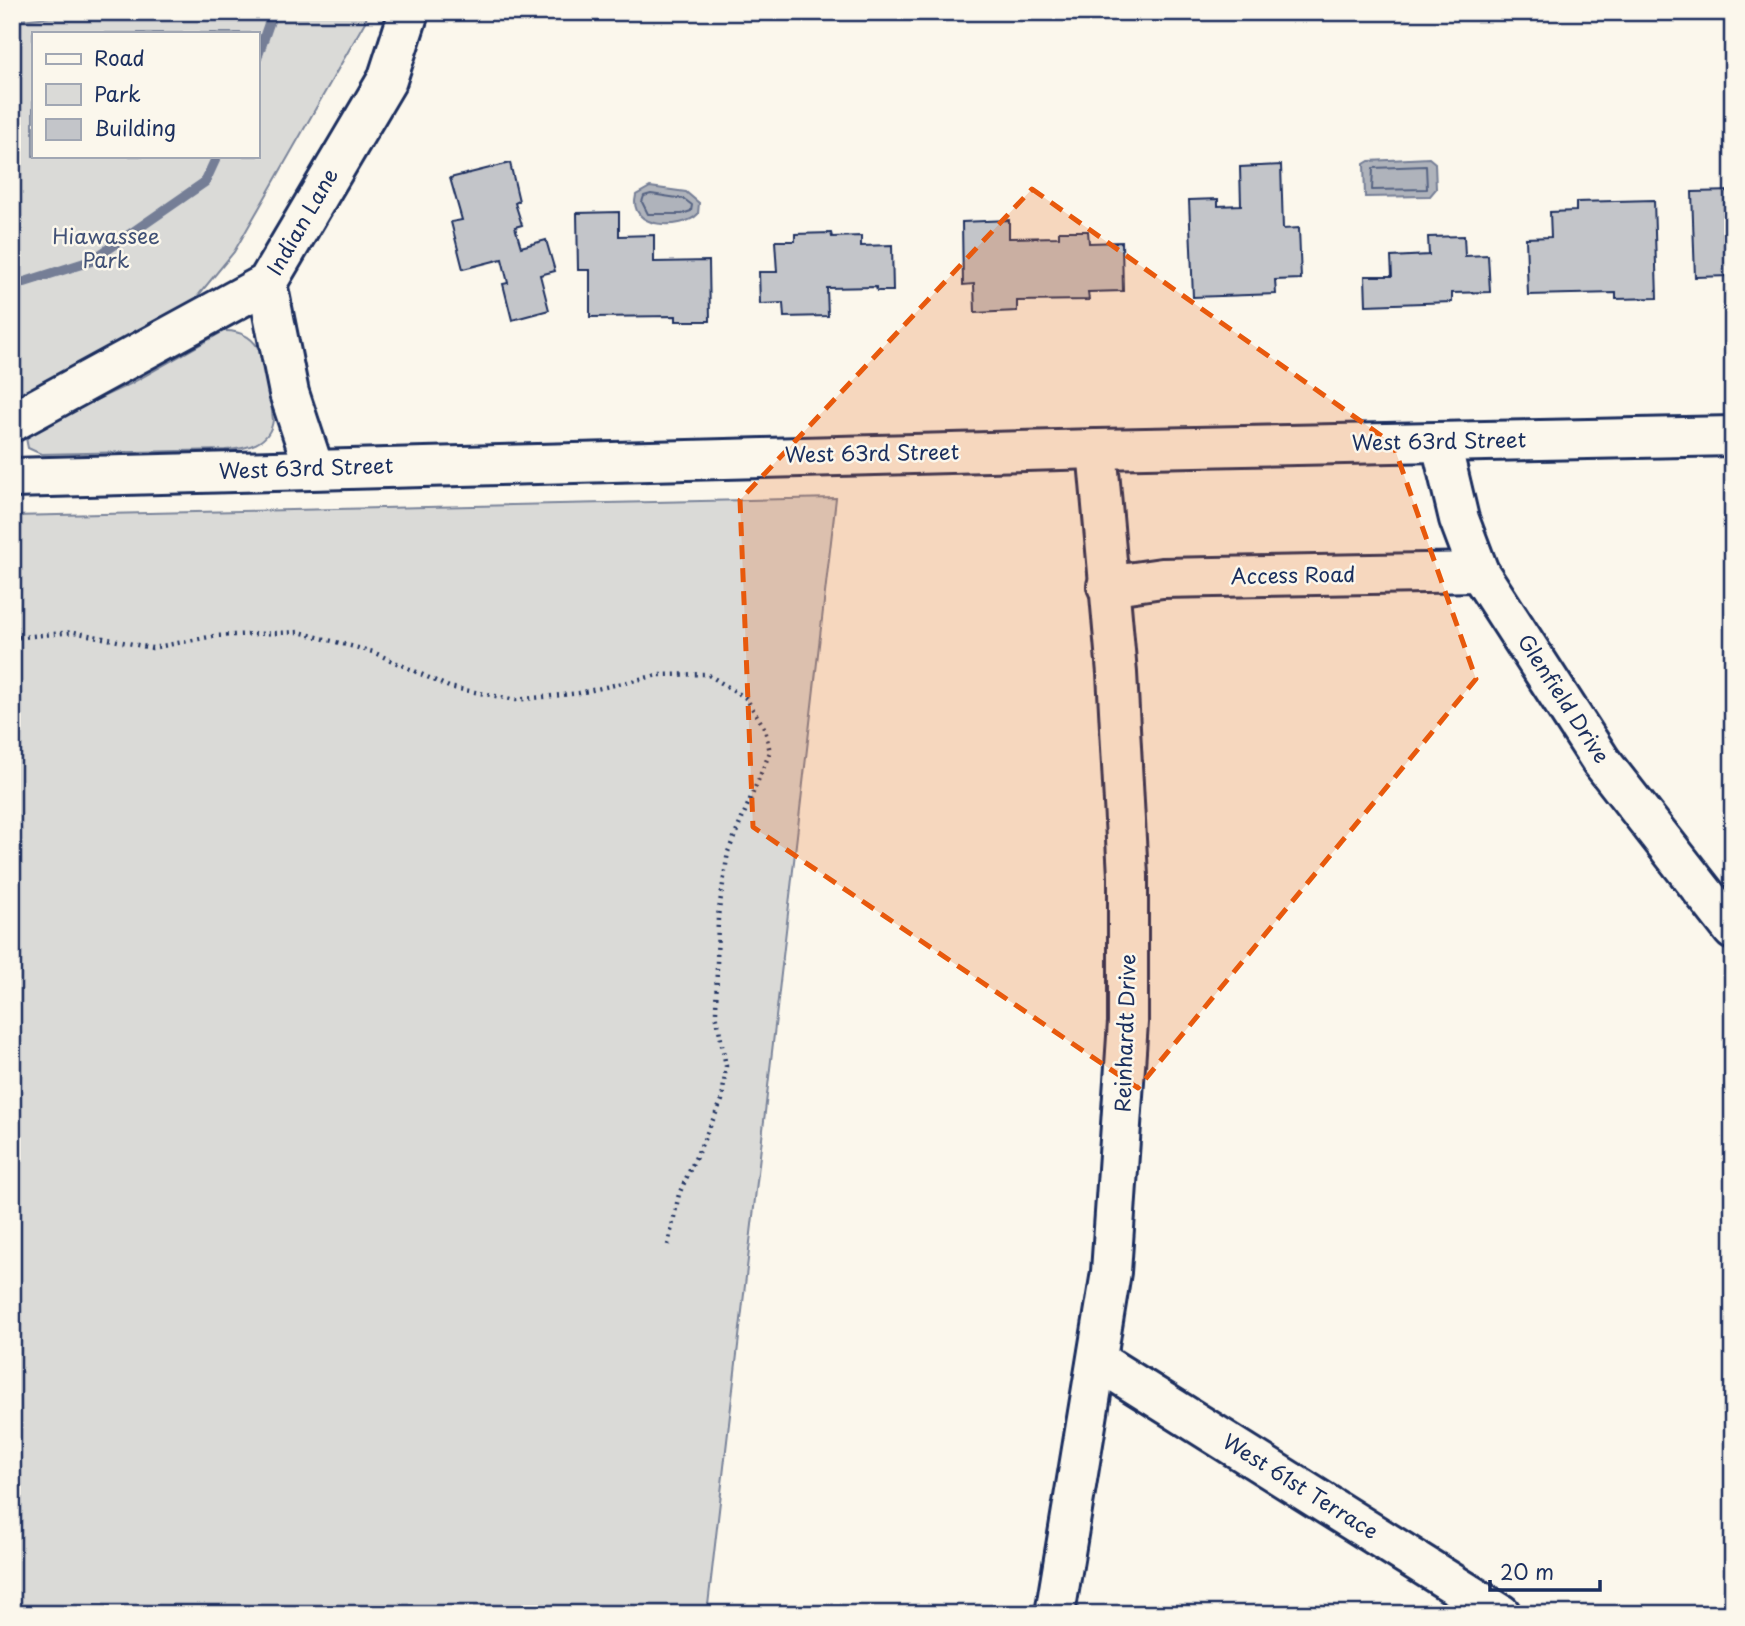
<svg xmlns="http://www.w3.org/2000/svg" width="1745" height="1626" viewBox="0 0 1745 1626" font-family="'Playpen Sans',sans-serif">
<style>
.green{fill:#dadad7;stroke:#7a849a;stroke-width:2;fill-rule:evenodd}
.water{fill:#afb3bb;stroke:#747e96;stroke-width:2}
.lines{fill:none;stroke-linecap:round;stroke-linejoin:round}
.shore{stroke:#566483;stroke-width:2}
.stream{stroke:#747e96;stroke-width:10}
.building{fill:#c3c5c9;stroke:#1b2f5e;stroke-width:2}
.minor-casing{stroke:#1b2f5e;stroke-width:44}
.major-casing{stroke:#1b2f5e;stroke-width:44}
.path{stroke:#1b2f5e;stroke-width:4.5;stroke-dasharray:2 5;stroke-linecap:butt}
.minor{stroke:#fbf7ec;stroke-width:38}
.major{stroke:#fbf7ec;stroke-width:38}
.marked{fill:#e8590c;fill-opacity:0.2;stroke:#e8590c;stroke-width:5;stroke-dasharray:14 9;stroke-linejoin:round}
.labels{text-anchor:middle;stroke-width:5;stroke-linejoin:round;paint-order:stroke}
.street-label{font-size:21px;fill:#1b2f5e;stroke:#fbf7ec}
.park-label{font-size:21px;fill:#415176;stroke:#fbf7ec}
</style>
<rect width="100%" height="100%" fill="#fbf7ec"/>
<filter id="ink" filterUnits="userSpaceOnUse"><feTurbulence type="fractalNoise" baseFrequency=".0143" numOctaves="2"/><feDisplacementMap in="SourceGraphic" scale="14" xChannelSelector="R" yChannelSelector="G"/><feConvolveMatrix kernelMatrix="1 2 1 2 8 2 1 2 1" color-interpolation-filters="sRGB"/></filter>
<g filter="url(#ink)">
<g class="green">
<path d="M97 12H367L366 20 234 252 183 314 12 406V21ZM33 33H257V156H33Z"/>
<path d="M224 331C272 330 268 385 273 420 270 444 247 449 225 450L41 454 28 448 25 433 130 384Z"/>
<polygon points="836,498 707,1614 12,1614 12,516"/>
</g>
<g class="water">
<polygon points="1429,158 1435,163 1436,189 1430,196 1365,197 1364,164 1369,161"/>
<path d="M650 187 686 192 699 203 698 214C683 230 627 230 636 195Z"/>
</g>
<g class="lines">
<g class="shore">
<polygon points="1426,166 1427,189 1372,190 1373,168"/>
<polygon points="651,194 684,199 692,205 691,211 682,214 648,214 642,202 644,196"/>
</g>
<g class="stream">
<polyline points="257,58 273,12"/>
<polyline points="12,286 91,261 205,182 217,156"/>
</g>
</g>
<g class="building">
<polygon points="510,163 519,201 515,203 522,225 515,227 521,247 546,240 555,271 540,275 549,310 512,320 503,284 508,283 502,259 463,269 451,222 462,220 450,178"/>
<polygon points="1281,165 1283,229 1299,228 1301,279 1275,280 1276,294 1193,297 1189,200 1218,199 1218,206 1241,205 1240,167"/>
<polygon points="1733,191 1731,276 1695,277 1692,192"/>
<polygon points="1654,200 1657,298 1616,299 1616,293 1528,295 1526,238 1551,237 1550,212 1576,211 1576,202"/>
<polygon points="619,212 619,236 654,235 654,262 709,261 710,321 676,321 676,316 590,317 590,270 578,270 577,213"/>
<polygon points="1009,220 1009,238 1059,237 1059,231 1088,231 1089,243 1122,242 1123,291 1088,292 1089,300 1017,301 1017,311 975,313 974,284 963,285 962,222"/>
<polygon points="831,233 832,237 861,236 861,246 892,245 893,291 877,291 876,287 827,288 828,316 784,317 783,303 760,304 759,272 777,272 775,241 795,241 795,234"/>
<polygon points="1464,236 1465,256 1488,255 1490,292 1452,293 1452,302 1366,305 1365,276 1392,276 1391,257 1429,255 1428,237"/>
</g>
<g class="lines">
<defs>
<g id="minor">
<polyline points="267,283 289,393 314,469"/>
<polyline points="12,422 267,283 387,80 409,12"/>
<polyline points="1441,443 1459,519 1479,572 1601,761 1733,930"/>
<polyline points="1107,586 1162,578 1479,572"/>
<polyline points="1098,1361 1501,1614"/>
<polyline points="1055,1614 1111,1272 1128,1022 1128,876 1117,673 1097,449"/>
</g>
<polyline id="major" points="12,478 1097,449 1733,436"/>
</defs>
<use href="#minor" class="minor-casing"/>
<use href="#major" class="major-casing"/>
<polyline class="path" points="12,638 74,632 152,648 214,636 299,632 373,652 449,687 516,700 579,693 658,675 707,674 746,698 765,729 770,752 728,852 718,916 716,1013 726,1066 722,1100 679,1194 668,1245"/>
<use href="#minor" class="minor"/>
<use href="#major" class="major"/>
</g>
</g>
<path class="marked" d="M1032 189 1393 444 1476 679 1138 1088 753 827 740 500Z"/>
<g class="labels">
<g class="street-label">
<text transform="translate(303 222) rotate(-60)" y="7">Indian Lane</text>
<text transform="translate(1439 442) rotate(-1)" y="7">West 63rd Street</text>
<text transform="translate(872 454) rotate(-1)" y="7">West 63rd Street</text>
<text transform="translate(306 469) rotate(-2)" y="7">West 63rd Street</text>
<text transform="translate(1293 576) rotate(-1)" y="7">Access Road</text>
<text transform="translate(1563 699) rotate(57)" y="7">Glenfield Drive</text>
<text transform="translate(1126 1033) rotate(-88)" y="7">Reinhardt Drive</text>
<text transform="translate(1300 1487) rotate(32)" y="7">West 61st Terrace</text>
</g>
<g class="park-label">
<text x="106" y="244">Hiawassee<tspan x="106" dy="24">Park</tspan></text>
</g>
</g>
<rect width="1745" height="1626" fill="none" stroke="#fbf7ec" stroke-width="42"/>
<rect x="21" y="21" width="1703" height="1584" fill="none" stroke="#1b2f5e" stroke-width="2.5" filter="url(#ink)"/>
<rect x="32" y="32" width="228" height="126" fill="#fbf7ec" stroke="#a1a7b3" stroke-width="2"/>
<rect x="46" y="54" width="35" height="10" fill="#fbf7ec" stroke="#a1a7b3" stroke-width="2"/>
<text x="94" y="66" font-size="21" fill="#1b2f5e">Road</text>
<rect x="46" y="84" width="35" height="21" fill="#dadad7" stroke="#a1a7b3" stroke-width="2"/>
<text x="94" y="102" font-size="21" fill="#1b2f5e">Park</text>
<rect x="46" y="119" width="35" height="21" fill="#c3c5c9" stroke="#a1a7b3" stroke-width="2"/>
<text x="94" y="136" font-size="21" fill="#1b2f5e">Building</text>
<path d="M1490 1580v10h110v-10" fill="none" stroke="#1b2f5e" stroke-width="3.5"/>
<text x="1500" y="1580" font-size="21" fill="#1b2f5e" stroke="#fbf7ec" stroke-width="5" paint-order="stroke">20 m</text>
</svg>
